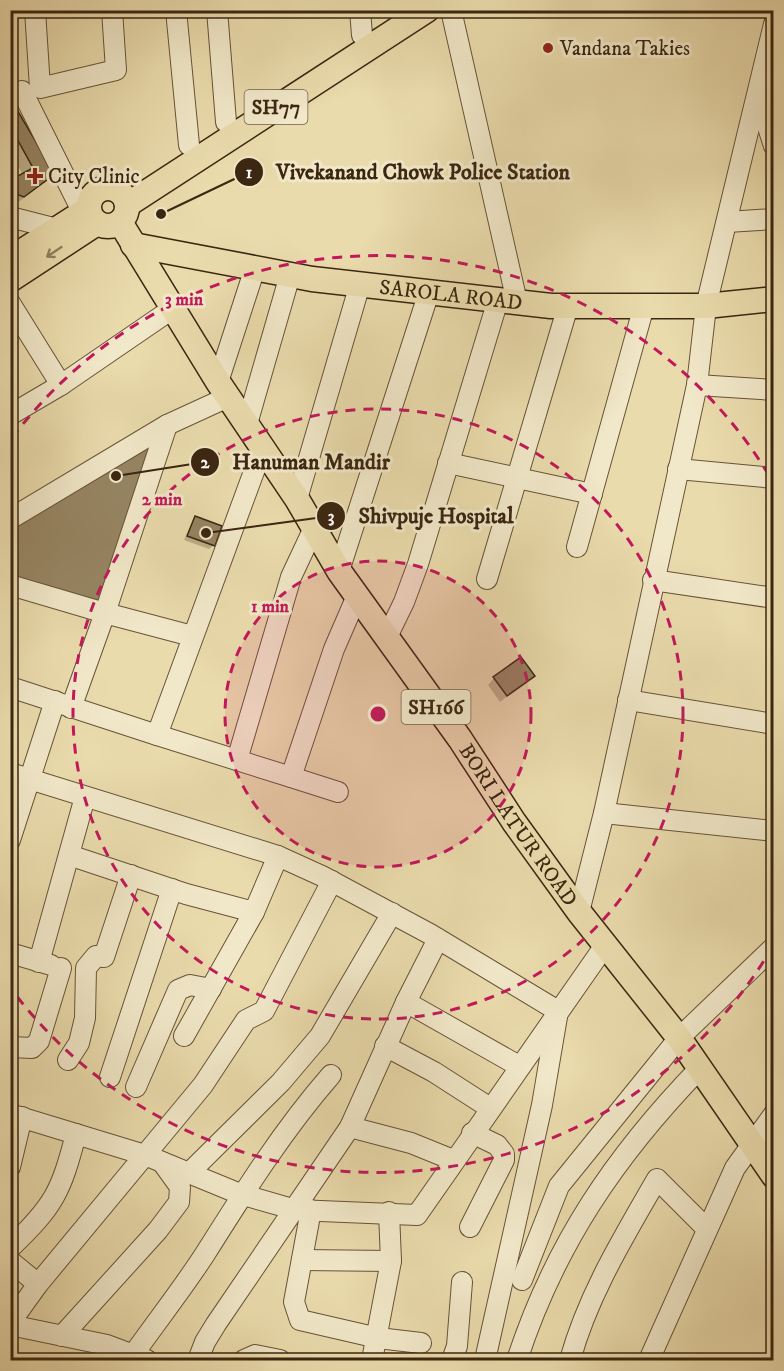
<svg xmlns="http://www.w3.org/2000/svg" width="784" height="1371" viewBox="0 0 784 1371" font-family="'IM FELL DW Pica',serif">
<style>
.shadow{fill:#0003}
.building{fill:#968462;stroke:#3b2611;stroke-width:1.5}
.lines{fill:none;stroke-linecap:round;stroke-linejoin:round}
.minor-casing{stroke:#675338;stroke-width:22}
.major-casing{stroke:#3b2611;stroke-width:27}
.minor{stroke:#f1e8c9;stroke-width:20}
.major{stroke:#eadbac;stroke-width:24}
.oneway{stroke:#92805e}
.ring{fill:none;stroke:#c2185b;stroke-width:3;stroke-dasharray:10 8}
.poi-dot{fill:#8f2418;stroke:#f1e8c9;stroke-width:2}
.labels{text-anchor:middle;stroke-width:6;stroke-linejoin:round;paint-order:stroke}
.shield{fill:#f1e8c9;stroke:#726048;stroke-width:1.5}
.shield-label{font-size:20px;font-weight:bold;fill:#3b2611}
.poi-label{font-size:21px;fill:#3b2611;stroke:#f1e8c9;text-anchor:start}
.street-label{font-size:21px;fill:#3b2611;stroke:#f1e8c9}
.centre{fill:#c2185b;stroke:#f1e8c9;stroke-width:3}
.ring-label{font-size:18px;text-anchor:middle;font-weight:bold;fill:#c2185b;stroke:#f1e8c9;stroke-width:6;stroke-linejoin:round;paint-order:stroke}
.leader{fill:none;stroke:#3b2611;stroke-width:2}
.callout-dot{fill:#3b2611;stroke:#f1e8c9;stroke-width:2}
.mark-label{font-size:18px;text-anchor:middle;font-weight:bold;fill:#fff}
.callout-label{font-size:22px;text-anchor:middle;font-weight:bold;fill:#3b2611;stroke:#f1e8c9;stroke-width:6;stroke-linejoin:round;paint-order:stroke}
</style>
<rect width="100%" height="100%" fill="#eadbac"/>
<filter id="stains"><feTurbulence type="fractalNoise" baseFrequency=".00333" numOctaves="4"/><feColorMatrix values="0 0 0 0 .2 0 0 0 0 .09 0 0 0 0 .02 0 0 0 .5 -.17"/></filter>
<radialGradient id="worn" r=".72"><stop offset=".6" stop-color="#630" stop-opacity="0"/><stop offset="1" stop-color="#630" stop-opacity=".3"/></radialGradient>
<g class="shadow">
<polygon points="10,106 53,174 14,206 10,204 10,177 16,179 23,175 10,152"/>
<polygon points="195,517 214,545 209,549 184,540"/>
<polygon points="533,676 500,702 488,685 494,678"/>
</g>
<g class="building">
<polygon points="13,103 55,174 24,197 10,192 10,175 16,177 33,168 10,126 10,104"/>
<polygon points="162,431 104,606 10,581 10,522"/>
<polygon points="195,516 222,526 215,546 187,536"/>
<polygon points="521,657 535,676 507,696 493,677"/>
</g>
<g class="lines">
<defs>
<g id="minor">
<polyline points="35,10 40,88 116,70 112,10"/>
<polyline points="176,10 189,145"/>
<polyline points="217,10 226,122"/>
<polyline points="360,10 362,35"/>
<polyline points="451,10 517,302"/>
<polyline points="22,91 83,213"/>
<polyline points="758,96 774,146"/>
<polyline points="10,217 57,229"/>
<polyline points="727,222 774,219"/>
<polyline points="10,303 61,385 172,309"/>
<polyline points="218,382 255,268"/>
<polyline points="697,385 774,390"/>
<polyline points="10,415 61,385"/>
<polyline points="247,424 290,275"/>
<polyline points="448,463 592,494"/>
<polyline points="678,469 774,478"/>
<polyline points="297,499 360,284"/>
<polyline points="10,519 167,425 228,397"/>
<polyline points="577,547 644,306"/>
<polyline points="339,571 429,292"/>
<polyline points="487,579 568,306"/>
<polyline points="653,580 774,598"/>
<polyline points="10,585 105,613 167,425"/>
<polyline points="386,639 404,602 418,564 498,300"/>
<polyline points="10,687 157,735 263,447"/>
<polyline points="628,700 774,724"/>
<polyline points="71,708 105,613 192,636"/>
<polyline points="157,735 291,777 334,649 357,596"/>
<polyline points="237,760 291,577 314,528"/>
<polyline points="10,773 278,856 322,876 430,934 558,1011 542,1105 485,1360"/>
<polyline points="291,777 338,792"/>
<polyline points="604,813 774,831"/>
<polyline points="10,840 55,701"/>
<polyline points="69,855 186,894 254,912"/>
<polyline points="579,912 604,813 697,385 706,306 774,24"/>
<polyline points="10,953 51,965"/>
<polyline points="39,962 85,797"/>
<polyline points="406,1002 519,1066"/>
<polyline points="184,1036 254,912 278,856"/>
<polyline points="385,1046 434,1072 490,1108"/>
<polyline points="10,1047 32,1048 39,1041 61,968"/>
<polyline points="68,1060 79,1043 85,1018 86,968 96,956 104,957 131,875"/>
<polyline points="110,1077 172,889"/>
<polyline points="136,1087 178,990 190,985 211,989"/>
<polyline points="10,1114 145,1155 240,1194 296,1210 417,1215 606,944"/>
<polyline points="350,1127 411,1143 453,1160"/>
<polyline points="10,1167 22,1117"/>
<polyline points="189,1173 281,1082 320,1036 392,913"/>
<polyline points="311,1210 294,1302 300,1320 378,1338 421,1343"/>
<polyline points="470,1227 504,1160 504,1154 497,1145 472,1133"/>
<path d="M10 1248C54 1206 61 1192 76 1134"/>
<polyline points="302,1260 391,1261"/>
<polyline points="10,1261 38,1284 203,1085 246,1020 264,1011 332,881"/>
<polyline points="522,1280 559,1186 679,1038 774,947"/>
<polyline points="10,1323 38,1284"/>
<polyline points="10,1325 107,1345 147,1360"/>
<polyline points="62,1336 158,1230 179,1202 180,1187 162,1162"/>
<path d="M133 1355C157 1321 183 1288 205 1254 244 1192 283 1130 331 1075"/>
<polyline points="198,1360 205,1342 216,1324 350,1127 406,1002 438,939"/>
<polyline points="244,1360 255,1355 280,1360"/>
<polyline points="372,1360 391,1261 389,1212"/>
<polyline points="452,1360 457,1346 462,1282"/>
<path d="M517 1360C555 1244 615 1156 700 1068"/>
<path d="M570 1360C588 1295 623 1238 657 1179L707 1229"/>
<polyline points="649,1360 735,1168 774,1114"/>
</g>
<g id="major">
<circle cx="108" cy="207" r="19"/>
<polyline points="127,205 427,10"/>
<path id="s1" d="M120 222 218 382 297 499 339 571 460 739 514 822 579 912 679 1038 774 1176"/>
<path id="s2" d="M133 245 312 279 551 306H706L774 299"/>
<polyline points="10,259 88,209"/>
<polyline points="10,280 97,223"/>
</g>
</defs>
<use href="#minor" class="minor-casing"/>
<use href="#major" class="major-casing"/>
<use href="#minor" class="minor"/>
<use href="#major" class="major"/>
</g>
<defs><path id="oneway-shaft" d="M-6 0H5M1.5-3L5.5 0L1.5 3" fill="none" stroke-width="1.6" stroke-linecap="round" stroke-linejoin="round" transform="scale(1.5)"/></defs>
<use class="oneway" href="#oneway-shaft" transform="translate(54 252) rotate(146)"/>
<circle cx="378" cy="714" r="153" fill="#c2185b" fill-opacity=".12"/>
<g class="ring">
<circle cx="378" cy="714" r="153"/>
<circle cx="378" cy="714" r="305"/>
<path d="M773 946A458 458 0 0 1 12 990M12 438A458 458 0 0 1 773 482"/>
</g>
<g class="poi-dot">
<circle cx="548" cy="48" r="6"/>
<path d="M32 167h6v6h6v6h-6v6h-6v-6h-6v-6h6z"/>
</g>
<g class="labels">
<g class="shield">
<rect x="244.5" y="90" width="63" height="34" rx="4.5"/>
<rect x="401.5" y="690" width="69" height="34" rx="4.5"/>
</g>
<g class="shield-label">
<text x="276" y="114">SH77</text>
<text x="436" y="714">SH166</text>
</g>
<g class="poi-label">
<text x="560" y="55">Vandana Takies</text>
<text x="48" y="183">City Clinic</text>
</g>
<g class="street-label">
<text dy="7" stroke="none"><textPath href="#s2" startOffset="322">SAROLA ROAD</textPath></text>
<text dy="7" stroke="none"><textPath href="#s1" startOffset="723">BORI LATUR ROAD</textPath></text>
</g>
</g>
<circle cx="378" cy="714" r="9" class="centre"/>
<g class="ring-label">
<text x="184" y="305">3 min</text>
<text x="162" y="505">2 min</text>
<text x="270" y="612">1 min</text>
</g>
<path class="leader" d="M161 214L249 172M116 476L205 462M206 533L331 516"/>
<g class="callout-dot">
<circle cx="161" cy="214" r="6"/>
<circle cx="116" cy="476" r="6"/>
<circle cx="206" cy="533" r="6"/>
<circle cx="249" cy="172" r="15"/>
<circle cx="205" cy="462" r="15"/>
<circle cx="331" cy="516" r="15"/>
</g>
<g class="mark-label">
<text x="249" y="178">1</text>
<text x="205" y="468">2</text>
<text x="331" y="522">3</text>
</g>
<g class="callout-label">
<text x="423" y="179">Vivekanand Chowk Police Station</text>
<text x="311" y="469">Hanuman Mandir</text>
<text x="436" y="523">Shivpuje Hospital</text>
</g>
<rect width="784" height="1371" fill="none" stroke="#eadbac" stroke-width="36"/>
<rect x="12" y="12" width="760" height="1347" fill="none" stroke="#3b2611" stroke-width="3"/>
<rect x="18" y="18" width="748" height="1335" fill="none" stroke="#3b2611" stroke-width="1.5"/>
<rect width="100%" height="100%" filter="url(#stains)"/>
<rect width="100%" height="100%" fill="url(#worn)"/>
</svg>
